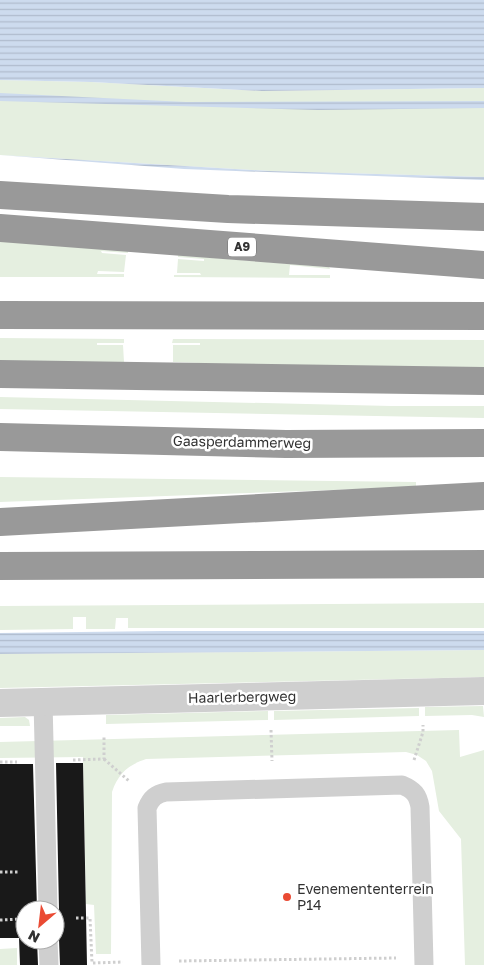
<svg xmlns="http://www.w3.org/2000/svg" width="484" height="965" viewBox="0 0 484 965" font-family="'Golos Text',sans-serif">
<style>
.green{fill:#e5efe0}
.water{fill:url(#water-rules)}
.building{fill:#191919}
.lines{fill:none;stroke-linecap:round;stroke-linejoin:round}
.path{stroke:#cfcfcf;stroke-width:3;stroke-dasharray:2.5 2.5;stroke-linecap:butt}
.lane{stroke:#cfcfcf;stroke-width:19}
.street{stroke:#cfcfcf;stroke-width:28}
.highway{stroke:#999;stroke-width:28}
.poi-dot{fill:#ea4a33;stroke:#fff;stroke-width:2}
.labels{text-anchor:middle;stroke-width:5;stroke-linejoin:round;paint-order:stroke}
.shield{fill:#fff;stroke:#707070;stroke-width:1}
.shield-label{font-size:12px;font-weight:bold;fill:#323232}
.street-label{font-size:14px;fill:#323232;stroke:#fff}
.poi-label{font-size:14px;fill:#323232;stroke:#fff;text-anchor:start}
</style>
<defs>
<pattern id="water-rules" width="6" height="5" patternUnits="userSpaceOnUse" patternTransform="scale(1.25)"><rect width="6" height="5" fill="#cddbee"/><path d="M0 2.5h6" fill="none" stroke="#b0bccd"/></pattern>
</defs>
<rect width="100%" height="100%" fill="#fff"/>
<g class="green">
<polygon points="0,80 91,82 262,91 484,88 484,177 270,171 0,155"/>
<polygon points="0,240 128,251 128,253 101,251 102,253 126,255 124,272 98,271 97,274 124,274 124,277 0,277"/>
<polygon points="178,255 329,267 330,269 290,265 289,275 330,275 330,278 174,277 174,275 201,275 200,273 177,273 178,259 204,261 204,259 178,257"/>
<polygon points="0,338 124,339 124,343 97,343 97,345 123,345 124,362 0,363"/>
<polygon points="173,339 484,340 484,370 200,365 200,363 173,362 173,345 200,345 200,343 172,343"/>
<polygon points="0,397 391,406 484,406 484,418 0,409"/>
<polygon points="0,477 416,482 416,487 0,502"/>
<polygon points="484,603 484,628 128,628 128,618 116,618 115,629 86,629 86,617 73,617 73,629 0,630 0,606"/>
<polygon points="484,650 484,677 0,688 0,654"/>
<polygon points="483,706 484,717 472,715 425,716 425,707"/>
<polygon points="419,708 419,716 274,720 274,711"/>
<polygon points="268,711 268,720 106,724 106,715"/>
<polygon points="25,717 29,720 30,726 0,726 0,718"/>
<path d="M459 730 460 757 484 750V965H465L461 839 439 811 432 771 426 761 417 755 406 752 146 759C128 765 118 774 112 792L111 954H96L94 905 86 904 83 757 0 758V742Z"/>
<polygon points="17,948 17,965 0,965 0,949"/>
</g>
<g class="water">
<polygon points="0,0 484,0 484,88 262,91 91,82 0,80"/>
<polygon points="0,93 186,102 484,101 484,108 318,110 0,101"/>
<polygon points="0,155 270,171 484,177 484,180 184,169"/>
<polygon points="162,631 484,631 484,650 0,654 0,633"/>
</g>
<g class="building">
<polygon points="56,763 83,763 87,965 60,965 59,939 55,932 55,918 59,910"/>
<polygon points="0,764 33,764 37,910 25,910 25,940 37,940 38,965 20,965 19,938 0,938"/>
</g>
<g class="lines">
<g class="path">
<polyline points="271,730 272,761"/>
<polyline points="104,759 129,781"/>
<polyline points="73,760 104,759 104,735"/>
<polyline points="414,760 423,732 423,725"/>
<polyline points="0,762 17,762"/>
<polyline points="0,872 19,872"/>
<polyline points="76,918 90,918 92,963 123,962"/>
<polyline points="0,920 22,919"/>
<polyline points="179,961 396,958"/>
</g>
<g class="lane">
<polyline points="43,701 48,910"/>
<polyline points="48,940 49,965"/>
<path d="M151 965 147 808C151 798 156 794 166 792L402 785C414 790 418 795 420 807L424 965"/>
</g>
<polyline class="street" points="0,703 484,691"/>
<g class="highway">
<polyline points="0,195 228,209 484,217"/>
<polyline points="0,228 484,265"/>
<polyline points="0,315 484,316"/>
<polyline points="0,374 484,381"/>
<polyline points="0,437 286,444 484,443"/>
<polyline points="0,522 484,496"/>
<polyline points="0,566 484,564"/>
</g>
</g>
<circle class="poi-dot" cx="287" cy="897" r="5"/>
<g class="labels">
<rect class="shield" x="228" y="237.5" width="28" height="19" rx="4"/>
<g class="shield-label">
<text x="242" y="251">A9</text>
</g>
<g class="street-label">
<text transform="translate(242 442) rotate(1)" y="5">Gaasperdammerweg</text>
<text transform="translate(242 697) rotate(-1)" y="5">Haarlerbergweg</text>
</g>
<g class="poi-label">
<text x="297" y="894">Evenemententerrein<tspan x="297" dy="16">P14</tspan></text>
</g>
</g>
<g transform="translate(40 925) rotate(208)"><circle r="24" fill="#ffffff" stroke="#adadad"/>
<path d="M0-4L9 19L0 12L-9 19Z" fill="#ea4a33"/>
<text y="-8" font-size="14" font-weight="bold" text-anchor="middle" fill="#323232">N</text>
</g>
</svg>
